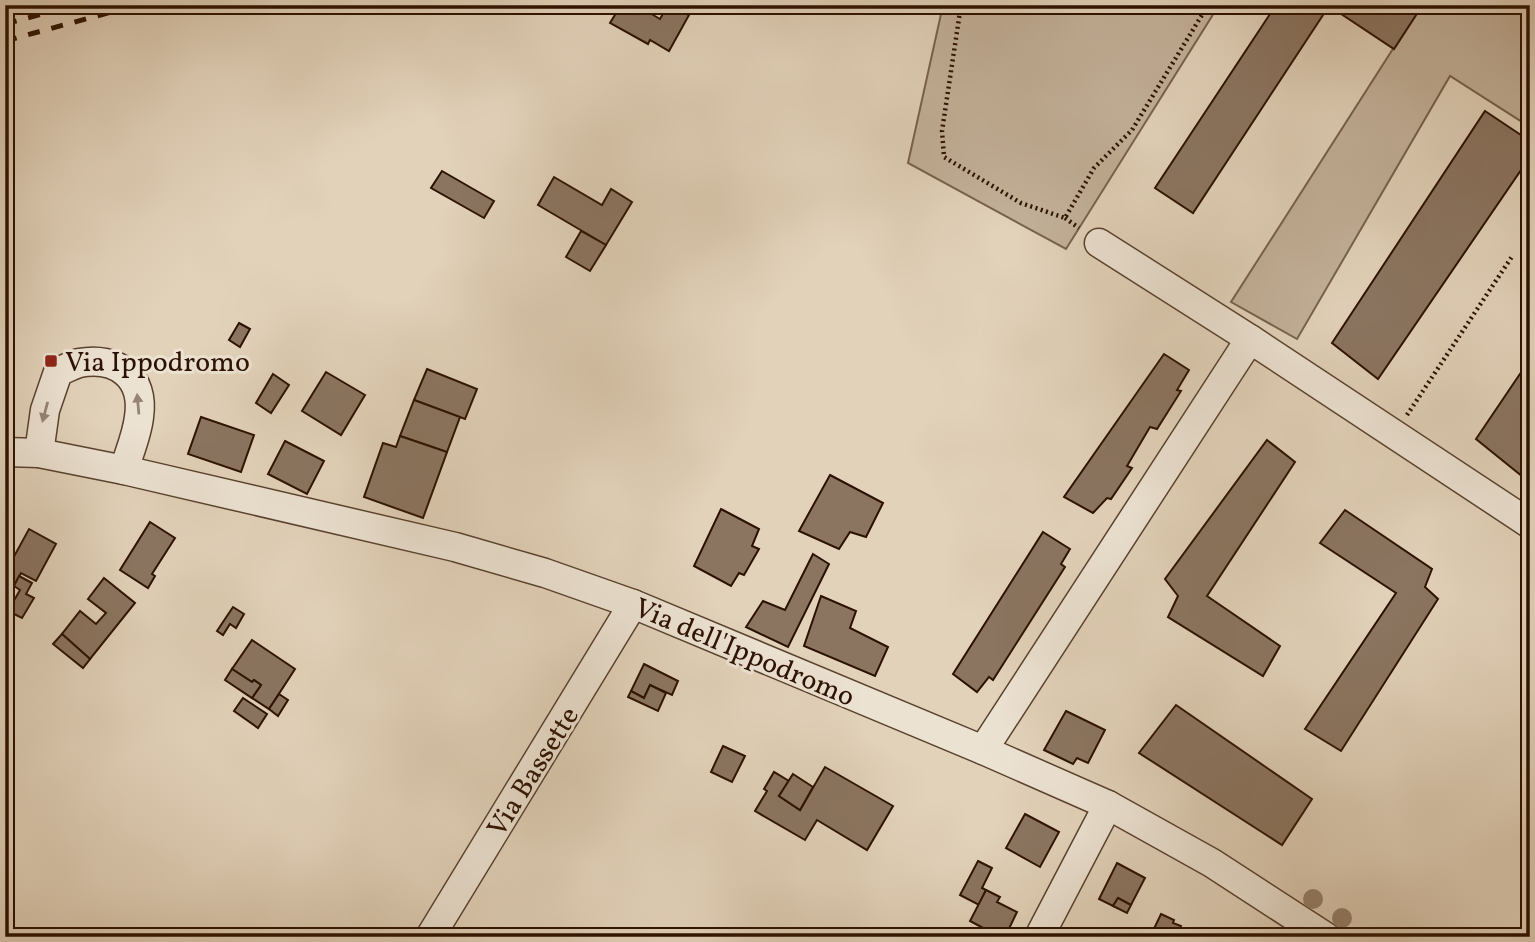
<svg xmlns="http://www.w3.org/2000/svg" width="1535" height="942" viewBox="0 0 1535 942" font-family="Vollkorn,serif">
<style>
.green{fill:#c3b19a;stroke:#78614d;stroke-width:2}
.building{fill:#8b7561;stroke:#2d1100;stroke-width:2}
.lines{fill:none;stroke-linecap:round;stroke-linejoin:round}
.street-casing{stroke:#5a412e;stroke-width:31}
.path{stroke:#2d1100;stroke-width:4.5;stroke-dasharray:2 3.5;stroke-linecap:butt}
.street{stroke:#ece2d2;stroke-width:28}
.rail{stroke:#2d1100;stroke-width:5;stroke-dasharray:12 12;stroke-linecap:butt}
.tree{fill:#97826d}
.oneway{fill:#968474}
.poi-dot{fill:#8f2418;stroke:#ece2d2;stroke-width:2.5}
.labels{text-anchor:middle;stroke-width:6;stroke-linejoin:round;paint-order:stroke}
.poi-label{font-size:28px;fill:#2d1100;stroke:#ece2d2;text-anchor:start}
.street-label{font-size:28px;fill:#2d1100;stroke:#ece2d2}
</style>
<rect width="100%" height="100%" fill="#e2d2ba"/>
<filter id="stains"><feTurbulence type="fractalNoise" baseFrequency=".00286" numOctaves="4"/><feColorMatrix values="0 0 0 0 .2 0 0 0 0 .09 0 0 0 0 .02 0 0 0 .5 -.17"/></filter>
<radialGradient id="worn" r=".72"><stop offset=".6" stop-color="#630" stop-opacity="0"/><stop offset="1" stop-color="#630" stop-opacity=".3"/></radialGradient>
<g class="green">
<polygon points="943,5 1219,5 1066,249 908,163"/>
<polygon points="1421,5 1530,5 1530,127 1450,76 1297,339 1231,302"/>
</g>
<g class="building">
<polygon points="621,5 636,5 660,19 668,5 689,15 669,51 650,40 648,44 610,23"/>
<polygon points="1276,5 1414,5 1420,9 1394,49 1329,6 1193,213 1155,188"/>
<polygon points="1485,111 1530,141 1530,157 1378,379 1332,343"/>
<polygon points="442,171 494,201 484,218 431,188"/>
<polygon points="554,177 602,205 611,189 632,202 606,245 538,205"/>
<polygon points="581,231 606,245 590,271 566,257"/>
<polygon points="239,323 250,329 240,347 229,340"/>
<polygon points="1164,354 1189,370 1177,390 1181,391 1157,429 1150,427 1127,466 1132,468 1111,499 1107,498 1093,513 1064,497"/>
<polygon points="1530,359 1530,465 1523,477 1476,439"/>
<polygon points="427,369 477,389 465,419 414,400"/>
<polygon points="326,372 365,395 341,435 302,411"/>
<polygon points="273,374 289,385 271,413 256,403"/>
<polygon points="414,400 460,417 447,452 400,436"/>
<polygon points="201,417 254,435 241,472 188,454"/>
<polygon points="400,436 447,452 423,518 364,497 383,443 396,447"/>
<polygon points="1267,440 1295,462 1207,596 1280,646 1263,676 1168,617 1178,596 1165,579"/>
<polygon points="285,441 324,461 307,494 268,474"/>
<polygon points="830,475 883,503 866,537 850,532 839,549 799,531"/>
<polygon points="721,509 759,529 752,546 759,549 744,575 739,573 731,586 694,566"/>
<polygon points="1345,510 1432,569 1425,587 1438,599 1341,751 1305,729 1396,593 1320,543"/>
<polygon points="150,522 175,538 152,574 155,576 148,588 120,570"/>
<polygon points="29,529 56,544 36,581 21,573 14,586 5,582 5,573"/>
<polygon points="1043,532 1070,549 1061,564 1065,567 993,680 989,677 977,692 953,674"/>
<polygon points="813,554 829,564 788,647 746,627 763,601 785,610"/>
<polygon points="19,576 32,583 26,594 34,598 22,618 8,611 20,590 14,586"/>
<polygon points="104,578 135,603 90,659 62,634 80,611 96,624 106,613 88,599"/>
<polygon points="821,596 856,611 850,628 888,647 875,676 804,646"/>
<polygon points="233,607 244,614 236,628 230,624 223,635 217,631"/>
<polygon points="62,634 90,659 83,668 53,644"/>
<polygon points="252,640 295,669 269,709 252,698 261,685 254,680 252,682 232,669"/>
<polygon points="644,664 678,681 672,695 650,685 644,698 631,691"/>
<polygon points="232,669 252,682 254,680 261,685 252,698 225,680"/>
<polygon points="650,685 666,693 658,711 628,697 631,691 644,698"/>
<polygon points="279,694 288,700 278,716 269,709"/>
<polygon points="243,698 267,714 258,728 234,711"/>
<polygon points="1176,705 1312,799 1282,845 1139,753"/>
<polygon points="1066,711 1105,730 1088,763 1077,758 1073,764 1044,750"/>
<polygon points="723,746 745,756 732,782 711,772"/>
<polygon points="825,767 893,806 867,850 817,820 805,840 755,811 767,791 764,789 774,772 789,781 779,796 800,810"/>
<polygon points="793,774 813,787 800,810 779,796"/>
<polygon points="1025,814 1059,832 1040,867 1006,848"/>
<polygon points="978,861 992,868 982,888 986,890 979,905 960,895"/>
<polygon points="1117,863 1145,878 1131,905 1118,898 1113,906 1099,899"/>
<polygon points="986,890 1000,897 997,902 1017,912 1005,937 1000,937 970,921"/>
<polygon points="1118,898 1131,905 1127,913 1113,906"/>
<polygon points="1161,914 1174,920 1173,923 1181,926 1176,937 1150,937"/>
</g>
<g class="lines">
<defs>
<g id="street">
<polyline points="1099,243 1250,339"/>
<polyline points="5,452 39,453 124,470 455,547 545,573 633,604 983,750 1108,805 1212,863 1326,937"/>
<path d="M39 453 45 410 58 372C65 369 72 365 79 363 117 356 145 377 139 417 137 435 129 453 124 470"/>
<polyline points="983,750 1250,339 1530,524"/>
<polyline points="430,937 633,604"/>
<polyline points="1039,937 1108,805"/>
</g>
</defs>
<use href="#street" class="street-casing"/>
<g class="path">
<polyline points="961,5 942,131 944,157 1021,203 1065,218 1094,168 1132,130 1208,5"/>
<polyline points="1065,218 1079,228"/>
<polyline points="1407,415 1513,255"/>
</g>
<use href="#street" class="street"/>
<g class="rail">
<polyline points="5,24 76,5"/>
<polyline points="5,41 137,5"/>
</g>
</g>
<g class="tree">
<circle cx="1313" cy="899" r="10"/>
<circle cx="1342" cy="918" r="10"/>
</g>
<defs><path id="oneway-solid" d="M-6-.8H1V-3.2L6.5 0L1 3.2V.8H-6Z" transform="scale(1.75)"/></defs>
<g class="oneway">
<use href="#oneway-solid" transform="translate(138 404) rotate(-95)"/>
<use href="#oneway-solid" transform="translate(45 412) rotate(105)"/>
</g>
<rect class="poi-dot" x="44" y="354" width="14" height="14" rx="3.5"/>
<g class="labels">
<g class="poi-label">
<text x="65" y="371">Via Ippodromo</text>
</g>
<g class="street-label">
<text transform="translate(745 651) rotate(23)" y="10">Via dell'Ippodromo</text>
<text transform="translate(532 771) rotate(-58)" y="10">Via Bassette</text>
</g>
</g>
<rect width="1535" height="942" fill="none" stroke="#e2d2ba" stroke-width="28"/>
<rect x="7" y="7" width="1521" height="928" fill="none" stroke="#2d1100" stroke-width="3.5"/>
<rect x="14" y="14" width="1507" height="914" fill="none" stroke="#2d1100" stroke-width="2"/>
<rect width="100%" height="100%" filter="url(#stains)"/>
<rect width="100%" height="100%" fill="url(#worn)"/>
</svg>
